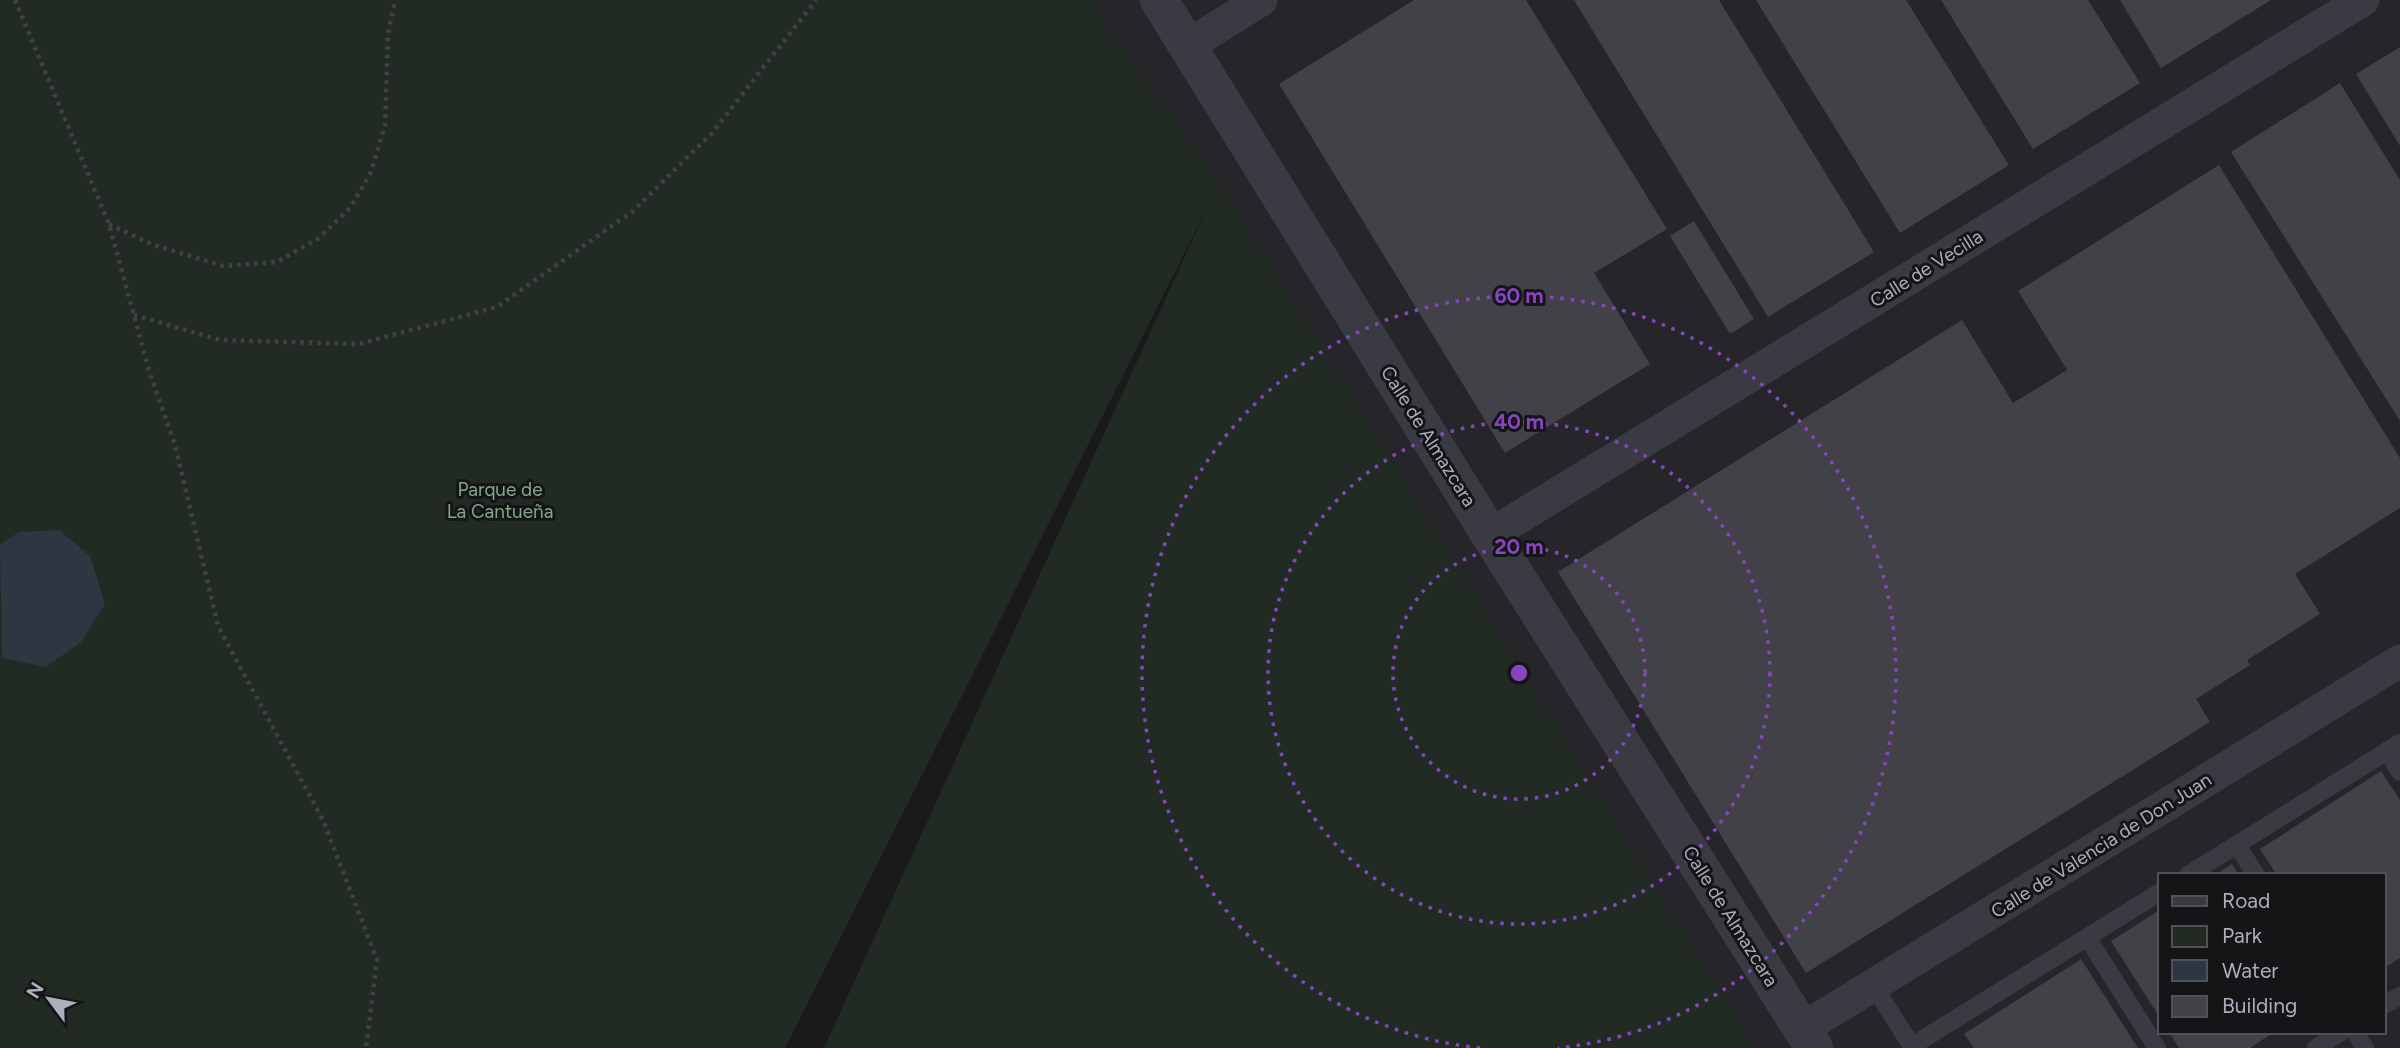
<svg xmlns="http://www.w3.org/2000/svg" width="2400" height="1048" viewBox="0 0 2400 1048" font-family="Figtree,sans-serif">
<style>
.built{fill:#262529;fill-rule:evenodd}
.green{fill:#212b23}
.water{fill:#2e3642}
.building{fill:#414147}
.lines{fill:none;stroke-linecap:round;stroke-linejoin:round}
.path{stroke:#404149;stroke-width:4.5;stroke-dasharray:3.5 5;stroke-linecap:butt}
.service{stroke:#3a3a42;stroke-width:18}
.minor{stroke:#3a3a42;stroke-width:33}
.tertiary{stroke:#3a3a42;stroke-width:38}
.ring{fill:none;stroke:#8546bf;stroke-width:3.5;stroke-dasharray:3.5 7}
.labels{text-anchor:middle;stroke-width:6;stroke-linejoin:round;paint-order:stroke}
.street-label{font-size:19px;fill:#abaebd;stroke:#151417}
.park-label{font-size:19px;fill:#81a988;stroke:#151417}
.centre{fill:#8546bf;stroke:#151417;stroke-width:3.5}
.ring-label{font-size:21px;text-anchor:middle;font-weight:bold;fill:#8546bf;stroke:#151417;stroke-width:6;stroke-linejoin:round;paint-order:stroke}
</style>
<rect width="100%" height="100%" fill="#1a1a1c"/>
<path class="built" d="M1088 0H2400V1048H1755L1220 183ZM2160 875H2384V1032H2160Z"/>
<polygon class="green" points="0,0 1088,0 1220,183 1755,1048 824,1048 1207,208 785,1048 0,1048"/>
<polygon class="water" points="59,530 90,556 105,604 81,642 46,667 2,658 0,545 19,532"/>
<g class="building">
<polygon points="1414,0 1526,0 1667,229 1594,273 1650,364 1505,453 1279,84"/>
<polygon points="1574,0 1719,0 1874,252 1768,317"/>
<polygon points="1756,0 1906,0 2009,165 1900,233"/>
<polygon points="1941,0 2088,0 2140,83 2033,149"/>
<polygon points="2120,0 2271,0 2161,68"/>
<polygon points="2400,47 2400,146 2356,74"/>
<polygon points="2340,83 2400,180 2400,421 2231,152"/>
<polygon points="2219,165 2400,458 2400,508 2295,574 2320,614 2247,660 2250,665 2196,699 2210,722 1806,973 1558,572 1962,320 2013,403 2067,370 2018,291"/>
<polygon points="1694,221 1754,319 1730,334 1670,236"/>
<polygon points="2381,771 2400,800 2400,958 2384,968 2384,875 2277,875 2260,849"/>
<polygon points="2232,864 2239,875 2215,875"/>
<polygon points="2160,910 2160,1018 2111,941"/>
<polygon points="2081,959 2138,1048 1974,1048 1964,1034"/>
<polygon points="2169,1032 2274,1032 2250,1048 2179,1048"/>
</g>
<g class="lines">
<g class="path">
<polyline points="15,0 109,224 150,374 175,445 218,626 323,820 377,960 366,1048"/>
<polyline points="109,224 151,244 223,266 277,262 319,238 350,208 370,174 385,126 388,35 395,0"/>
<polyline points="134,315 220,340 359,344 497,307 633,211 712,133 816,0"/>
</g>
<g class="service">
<polyline points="2387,751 2400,772"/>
<polyline points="2237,845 2256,875"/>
<polyline points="2188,875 2400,743"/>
<polyline points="2087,937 2157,1048"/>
<polyline points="1873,985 1913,1048"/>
<polyline points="2384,1005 2400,996"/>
<polyline points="2355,1032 2365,1048"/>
<polyline points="1912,1046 2160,892"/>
<polyline points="2316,1048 2341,1032"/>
</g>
<g class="minor">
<polyline points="1187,46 1261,0"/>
<polyline points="1490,535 2363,0"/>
<polyline points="1802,1029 2400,661"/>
</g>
<polyline class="tertiary" points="1159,0 1490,535 1814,1048"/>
</g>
<g class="ring">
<circle cx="1519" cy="673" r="126"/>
<circle cx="1519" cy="673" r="251"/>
<path d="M1480 1048A377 377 0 1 1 1558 1048"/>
</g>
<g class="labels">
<g class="street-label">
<text transform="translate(1926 268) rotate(-32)" y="7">Calle de Vecilla</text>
<text transform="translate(1429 436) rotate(58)" y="7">Calle de Almazcara</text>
<text transform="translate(2101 845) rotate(-32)" y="7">Calle de Valencia de Don Juan</text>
<text transform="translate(1731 916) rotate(58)" y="7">Calle de Almazcara</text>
</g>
<g class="park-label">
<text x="500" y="496">Parque de<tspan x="500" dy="22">La Cantueña</tspan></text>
</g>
</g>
<circle cx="1519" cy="673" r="10" class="centre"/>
<g class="ring-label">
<text x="1519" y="303">60 m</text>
<text x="1519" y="429">40 m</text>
<text x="1519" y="554">20 m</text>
</g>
<rect x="2158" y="873" width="228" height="161" fill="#151417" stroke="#515259" stroke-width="2"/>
<rect x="2172" y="896" width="35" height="10" fill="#3a3a42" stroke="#515259" stroke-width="2"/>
<text x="2222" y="908" font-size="21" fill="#abaebd">Road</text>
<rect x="2172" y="926" width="35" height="21" fill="#212b23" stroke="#515259" stroke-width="2"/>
<text x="2222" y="943" font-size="21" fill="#abaebd">Park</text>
<rect x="2172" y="960" width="35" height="21" fill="#2e3642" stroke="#515259" stroke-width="2"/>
<text x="2222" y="978" font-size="21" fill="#abaebd">Water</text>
<rect x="2172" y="996" width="35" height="21" fill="#414147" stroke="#515259" stroke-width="2"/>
<text x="2222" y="1013" font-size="21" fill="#abaebd">Building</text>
<g transform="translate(49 999) rotate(302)" stroke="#151417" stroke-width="5" paint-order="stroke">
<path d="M0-5L12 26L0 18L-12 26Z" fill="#abaebd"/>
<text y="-10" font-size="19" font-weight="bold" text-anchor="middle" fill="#abaebd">N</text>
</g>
</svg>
